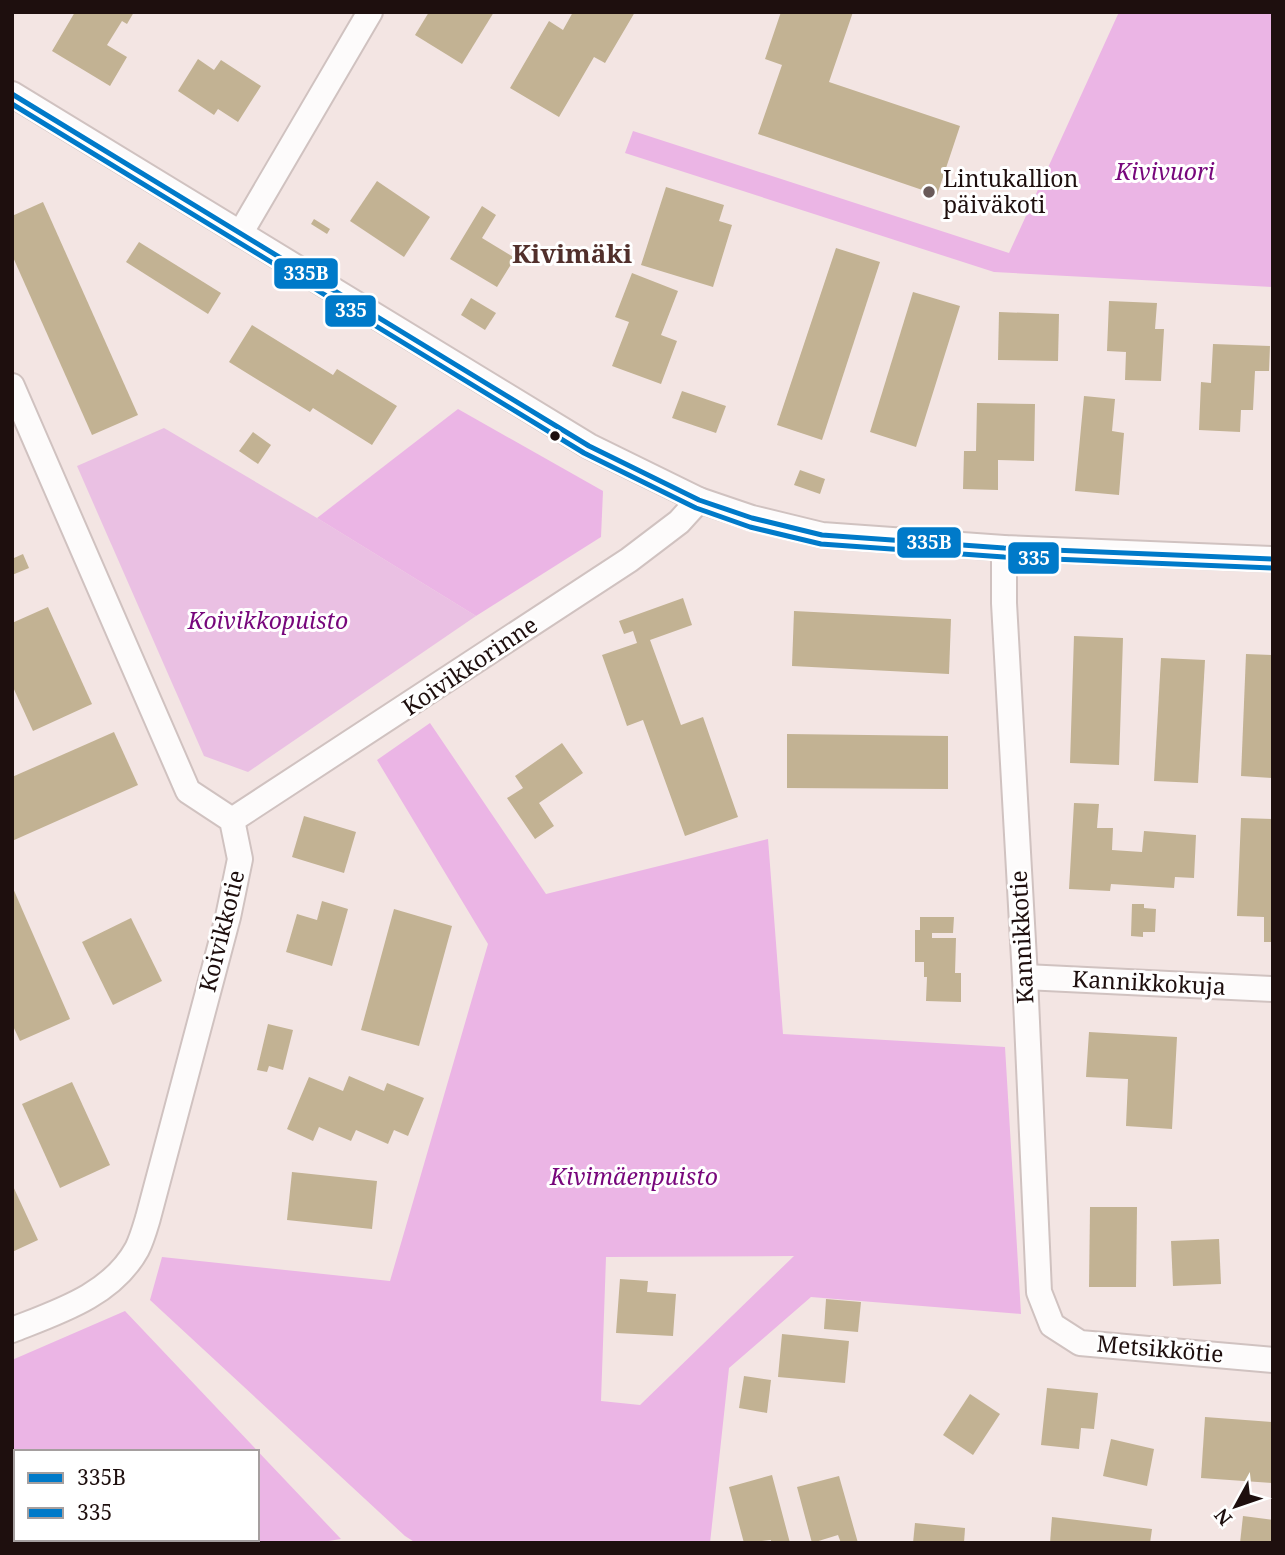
<svg xmlns="http://www.w3.org/2000/svg" width="1285" height="1555" viewBox="0 0 1285 1555" font-family="'Noto Serif',serif">
<style>
.green{fill:#eac0e3}
.forest{fill:#ebb5e5;fill-rule:evenodd}
.building{fill:#c2b293}
.lines{fill:none;stroke-linecap:round;stroke-linejoin:round}
.street-casing{stroke:#d0c2c0;stroke-width:28}
.street{stroke:#fdfbfb;stroke-width:24}
.bus-1-casing{stroke:#fff;stroke-width:10}
.bus-2-casing{stroke:#fff;stroke-width:10}
.bus-1{stroke:#007ac9;stroke-width:5}
.bus-2{stroke:#007ac9;stroke-width:5}
.poi-dot{fill:#695a59;stroke:#fff;stroke-width:2.5}
.bus-dot{fill:#1e0f0e;stroke:#fff;stroke-width:2.5}
.labels{text-anchor:middle;stroke-width:6;stroke-linejoin:round;paint-order:stroke}
.park-label{font-size:23px;font-style:italic;fill:#77067b;stroke:#fff}
.poi-label{font-size:23px;fill:#1e0f0e;stroke:#fff;text-anchor:start}
.street-label{font-size:23px;fill:#1e0f0e;stroke:#fff}
.quarter-label{font-size:26px;font-weight:bold;fill:#512f2b;stroke:#fff}
.line-badge{stroke:#fff;stroke-width:2.5}
.badge-label{font-size:19px;text-anchor:middle;font-weight:bold;fill:#fff}
</style>
<rect width="100%" height="100%" fill="#f3e5e3"/>
<polygon class="green" points="164,428 317,518 476,616 248,772 204,756 77,466"/>
<g class="forest">
<polygon points="1119,12 1273,12 1273,287 994,272 625,153 633,131 1009,253"/>
<polygon points="458,409 603,491 601,537 476,616 317,518"/>
<path d="M430 723 546 894 768 839 783 1034 1005 1047 1021 1314 811 1297 729 1368 710 1543H416L405 1536 150 1300 162 1257 390 1281 488 944 377 760ZM794 1256 640 1405 601 1401 606 1257Z"/>
<path d="M125 1311 341 1539 316 1543H12V1360ZM16 1452H257V1539H16Z"/>
</g>
<g class="building">
<polygon points="75,12 134,12 127,24 122,21 107,45 127,57 110,86 52,51"/>
<polygon points="429,12 494,12 462,64 415,35"/>
<polygon points="573,12 635,12 605,63 594,57 559,117 510,88 549,21 563,30"/>
<polygon points="781,12 853,12 829,82 960,126 937,195 758,134 782,65 765,59"/>
<polygon points="198,59 214,70 221,60 261,86 238,122 218,109 214,115 178,91"/>
<polygon points="377,181 430,217 404,257 350,221"/>
<polygon points="666,187 724,205 719,221 732,225 713,287 641,265"/>
<polygon points="43,202 138,415 92,435 12,255 12,216"/>
<polygon points="482,206 496,215 482,238 515,258 497,287 450,259"/>
<polygon points="314,219 330,229 327,234 311,224"/>
<polygon points="139,242 221,293 208,314 126,262"/>
<polygon points="836,248 880,262 822,440 777,425"/>
<polygon points="632,273 678,291 661,335 677,341 661,384 612,366 629,322 615,317"/>
<polygon points="913,292 960,306 916,447 870,432"/>
<polygon points="471,298 496,313 485,330 461,315"/>
<polygon points="1109,301 1157,303 1155,329 1164,329 1161,381 1125,380 1126,352 1107,351"/>
<polygon points="999,312 1059,314 1058,361 998,360"/>
<polygon points="252,325 333,375 337,369 397,406 372,445 313,408 310,412 229,362"/>
<polygon points="1213,344 1270,346 1269,371 1255,371 1253,410 1241,410 1240,432 1199,430 1201,382 1211,383"/>
<polygon points="682,391 726,406 716,433 672,418"/>
<polygon points="1084,396 1115,399 1112,431 1124,433 1119,495 1075,491"/>
<polygon points="977,403 1035,404 1034,461 998,460 998,490 963,489 964,451 976,451"/>
<polygon points="253,432 271,445 258,464 239,451"/>
<polygon points="800,470 825,479 820,494 794,485"/>
<polygon points="12,553 14,558 23,554 29,568 12,575"/>
<polygon points="683,598 692,625 650,640 681,725 703,717 738,817 685,836 643,720 627,726 602,655 637,643 633,631 624,634 619,621"/>
<polygon points="48,607 92,704 33,731 12,685 12,623"/>
<polygon points="794,611 951,619 949,674 792,666"/>
<polygon points="1074,636 1123,638 1119,765 1070,763"/>
<polygon points="1246,654 1273,655 1273,778 1241,776"/>
<polygon points="1161,658 1205,660 1198,783 1154,781"/>
<polygon points="114,732 138,785 12,841 12,777"/>
<polygon points="787,734 948,736 948,789 787,788"/>
<polygon points="562,743 583,773 539,803 554,826 535,839 507,798 523,788 515,776"/>
<polygon points="1074,803 1099,804 1097,828 1113,828 1112,850 1142,852 1144,831 1196,835 1194,878 1175,877 1174,888 1111,884 1110,891 1069,889"/>
<polygon points="304,816 356,832 344,873 292,857"/>
<polygon points="1241,818 1273,819 1273,942 1264,942 1264,917 1237,916"/>
<polygon points="12,886 70,1019 20,1041 12,1024"/>
<polygon points="322,901 348,909 332,966 286,952 297,914 317,920"/>
<polygon points="1132,904 1144,904 1144,908 1156,909 1155,932 1143,932 1143,937 1131,936"/>
<polygon points="394,909 452,926 419,1046 361,1030"/>
<polygon points="920,917 954,917 953,933 932,933 932,938 956,938 955,973 961,973 961,1002 926,1001 927,977 924,977 924,962 915,962 915,930 920,930"/>
<polygon points="131,918 162,981 113,1005 82,942"/>
<polygon points="268,1024 293,1030 283,1070 269,1066 267,1072 257,1070"/>
<polygon points="1089,1032 1177,1037 1172,1129 1126,1126 1128,1079 1086,1077"/>
<polygon points="349,1076 384,1091 387,1083 424,1098 408,1136 394,1130 388,1144 356,1130 351,1141 319,1127 313,1141 287,1129 309,1077 343,1091"/>
<polygon points="72,1082 110,1165 60,1188 22,1104"/>
<polygon points="292,1172 377,1181 372,1229 287,1220"/>
<polygon points="12,1184 38,1240 12,1252"/>
<polygon points="1090,1207 1137,1207 1136,1287 1089,1287"/>
<polygon points="1219,1239 1221,1284 1173,1286 1171,1241"/>
<polygon points="620,1279 648,1281 647,1292 676,1294 673,1336 616,1333"/>
<polygon points="826,1299 861,1302 858,1332 824,1329"/>
<polygon points="782,1334 849,1341 845,1383 778,1377"/>
<polygon points="744,1376 771,1380 767,1413 739,1408"/>
<polygon points="1047,1388 1098,1393 1094,1429 1081,1428 1079,1449 1041,1445"/>
<polygon points="970,1394 1000,1414 973,1455 943,1435"/>
<polygon points="1205,1417 1273,1422 1273,1483 1201,1478"/>
<polygon points="1111,1439 1154,1449 1147,1486 1103,1476"/>
<polygon points="772,1475 790,1543 771,1543 771,1540 744,1543 729,1487"/>
<polygon points="839,1476 858,1543 841,1543 838,1535 812,1543 797,1487"/>
<polygon points="1243,1516 1273,1520 1273,1543 1240,1543"/>
<polygon points="1052,1517 1152,1529 1150,1543 1050,1543"/>
<polygon points="915,1523 965,1528 964,1543 913,1543"/>
</g>
<g class="lines">
<defs>
<g id="street">
<polyline points="12,94 589,446 699,500 752,518 822,535 1004,548 1273,559"/>
<polyline points="240,234 370,12"/>
<path d="M12 386 188 791 232 820 240 859 228 917 148 1218C145 1228 142 1239 137 1249 112 1295 58 1312 12 1330"/>
<polyline points="1004,548 1004,603 1025,977 1039,1292 1052,1325 1080,1343 1273,1360"/>
<polyline points="232,820 629,560 679,522 699,500"/>
<polyline points="1025,977 1273,989"/>
</g>
</defs>
<use href="#street" class="street-casing"/>
<use href="#street" class="street"/>
<defs>
<polyline id="bus-1" points="12,94 589,446 699,500 752,518 822,535 1004,548 1273,559"/>
<polyline id="bus-2" points="12,104 584,453 696,508 750,527 821,544 1004,557 1273,568"/>
</defs>
<use href="#bus-1" class="bus-1-casing"/>
<use href="#bus-2" class="bus-2-casing"/>
<use href="#bus-1" class="bus-1"/>
<use href="#bus-2" class="bus-2"/>
</g>
<circle class="poi-dot" cx="929" cy="192" r="7"/>
<circle class="bus-dot" cx="555" cy="436" r="6"/>
<g class="labels">
<g class="park-label">
<text x="1165" y="180">Kivivuori</text>
<text x="268" y="629">Koivikkopuisto</text>
<text x="634" y="1185">Kivimäenpuisto</text>
</g>
<g class="poi-label">
<text x="943" y="187">Lintukallion<tspan x="943" dy="26">päiväkoti</tspan></text>
</g>
<g class="street-label">
<text transform="translate(470 666) rotate(-34)" y="8">Koivikkorinne</text>
<text transform="translate(222 931) rotate(-76)" y="8">Koivikkotie</text>
<text transform="translate(1022 937) rotate(-93)" y="8">Kannikkotie</text>
<text transform="translate(1149 983) rotate(3)" y="8">Kannikkokuja</text>
<text transform="translate(1160 1349) rotate(5)" y="8">Metsikkötie</text>
</g>
<g class="quarter-label">
<text x="572" y="263">Kivimäki</text>
</g>
</g>
<g class="line-badge">
<rect x="273" y="257" width="66" height="33" rx="7" fill="#007ac9"/>
<rect x="324" y="294" width="53" height="34" rx="7" fill="#007ac9"/>
<rect x="896" y="526" width="66" height="33" rx="7" fill="#007ac9"/>
<rect x="1007" y="541" width="53" height="34" rx="7" fill="#007ac9"/>
</g>
<g class="badge-label">
<text x="306" y="280">335B</text>
<text x="351" y="317">335</text>
<text x="929" y="549">335B</text>
<text x="1034" y="565">335</text>
</g>
<rect width="1285" height="1555" fill="none" stroke="#1e0f0e" stroke-width="28"/>
<rect x="14" y="1450" width="245" height="91" fill="#ffffff" stroke="#a59f9f" stroke-width="2"/>
<rect x="28" y="1473" width="35" height="10" fill="#007ac9" stroke="#a59f9f" stroke-width="2"/>
<text x="77" y="1485" font-size="21" fill="#1e0f0e">335B</text>
<rect x="28" y="1508" width="35" height="10" fill="#007ac9" stroke="#a59f9f" stroke-width="2"/>
<text x="77" y="1520" font-size="21" fill="#1e0f0e">335</text>
<g transform="translate(1236 1506) rotate(230)" stroke="#ffffff" stroke-width="5" paint-order="stroke">
<path d="M0-5L12 26L0 18L-12 26Z" fill="#1e0f0e"/>
<text y="-10" font-size="19" font-weight="bold" text-anchor="middle" fill="#1e0f0e">N</text>
</g>
</svg>
